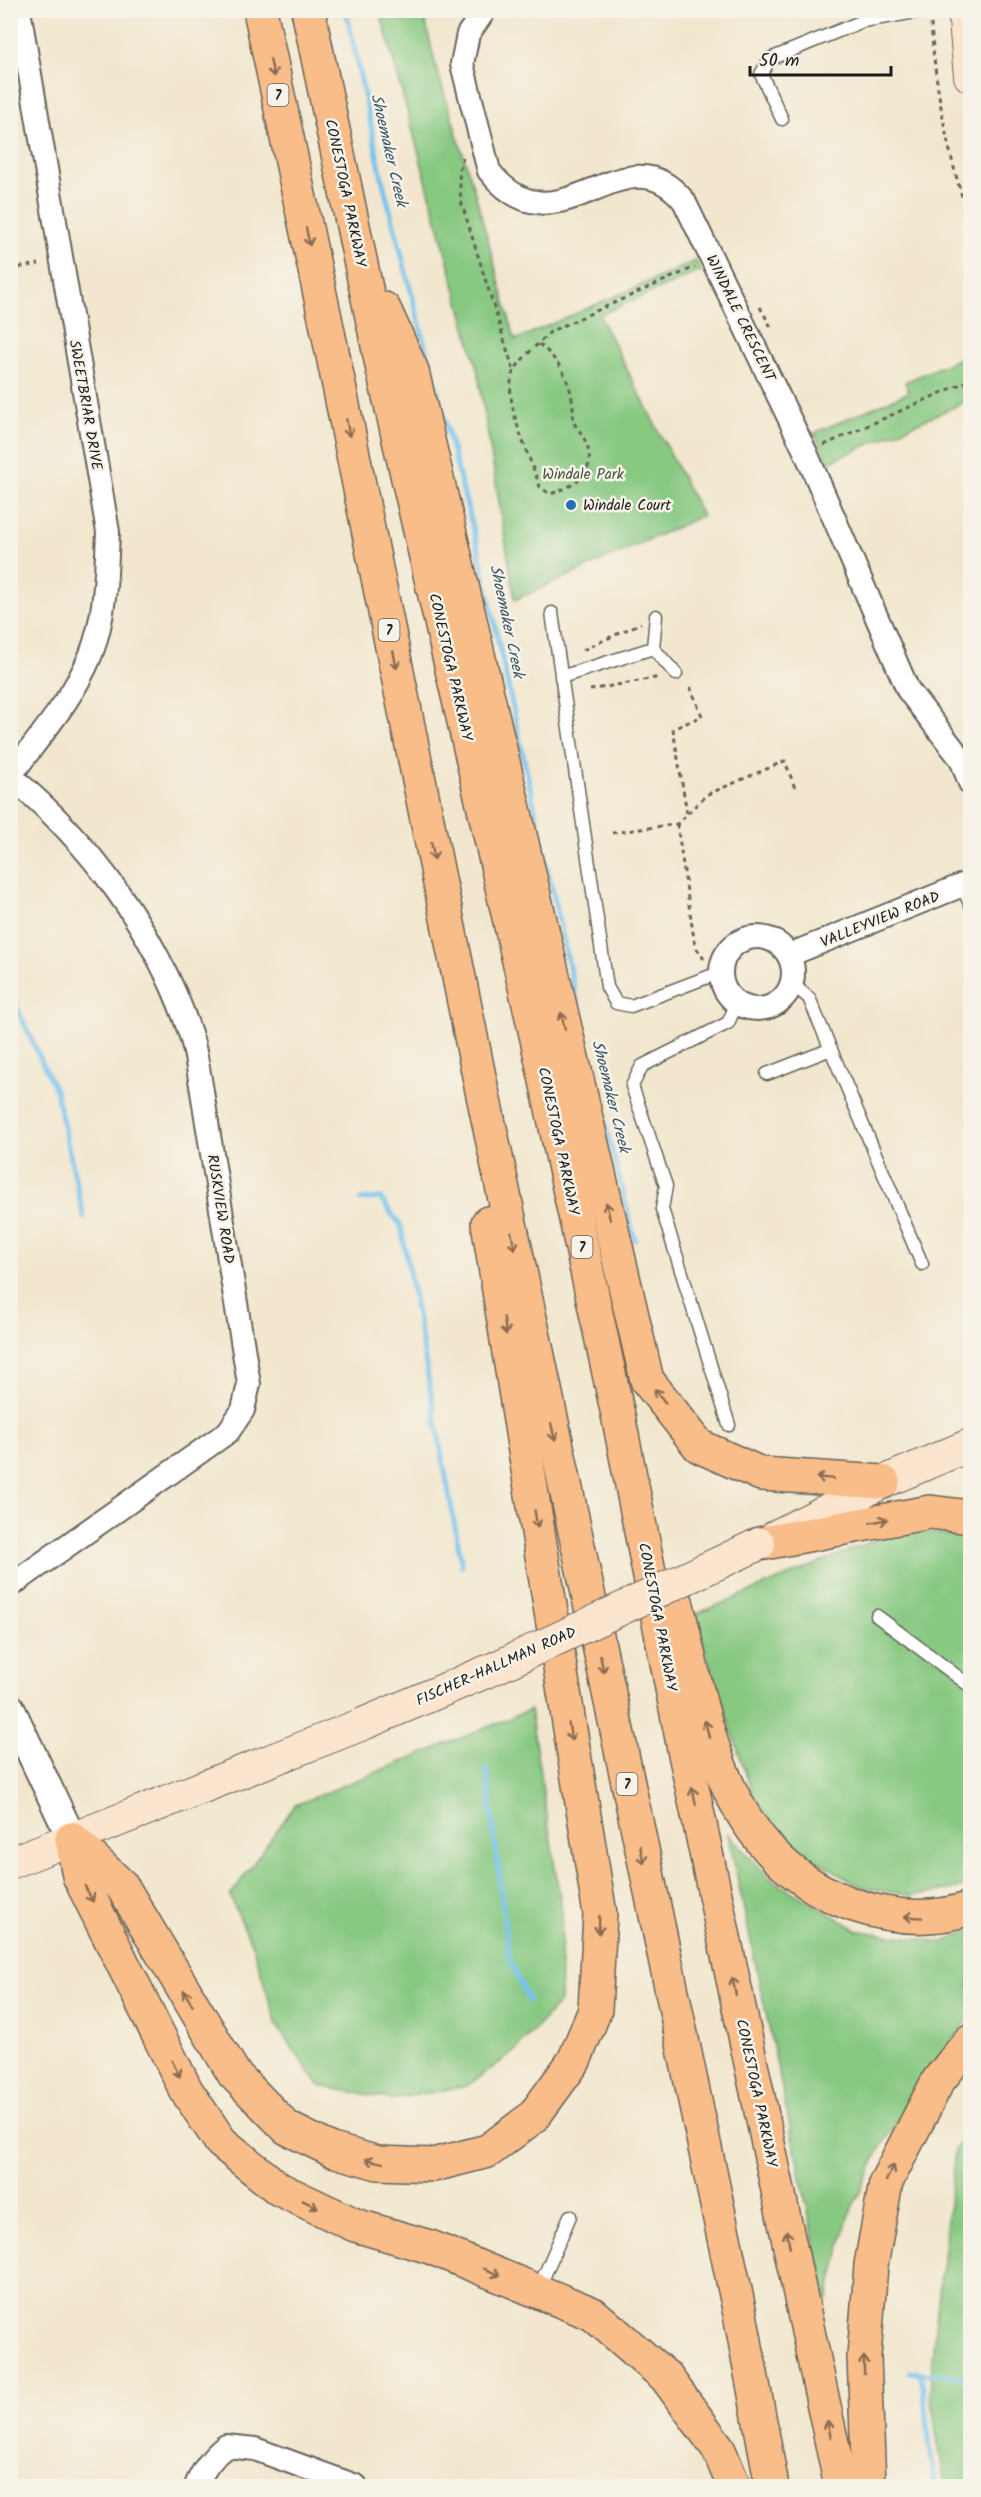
<svg xmlns="http://www.w3.org/2000/svg" width="981" height="2497" viewBox="0 0 981 2497" font-family="Kalam,sans-serif">
<style>
.green{fill:#88c982;stroke:#52724f;stroke-width:1.5}
.lines{fill:none;stroke-linecap:round;stroke-linejoin:round}
.stream{stroke:#72c2ed;stroke-width:5}
.service-casing{stroke:#67635a;stroke-width:15}
.minor-casing{stroke:#67635a;stroke-width:26}
.tertiary-casing{stroke:#67635a;stroke-width:32}
.secondary-casing{stroke:#67635a;stroke-width:34}
.motorway-casing{stroke:#67635a;stroke-width:36}
.path{stroke:#67635a;stroke-width:3;stroke-dasharray:4.5 4.5;stroke-linecap:butt}
.service{stroke:#fff;stroke-width:12}
.minor{stroke:#fff;stroke-width:22}
.tertiary{stroke:#fff;stroke-width:28}
.secondary{stroke:#fce5cf;stroke-width:32}
.motorway{stroke:#f8bd88;stroke-width:33}
.secondary-bridge-casing{stroke:#67635a;stroke-width:34;stroke-linecap:butt}
.secondary-bridge{stroke:#fce5cf;stroke-width:32}
.oneway{stroke:#8a6c52}
.poi-dot{fill:#1f6fb2;stroke:#f7f3e8;stroke-width:2}
.labels{text-anchor:middle;stroke-width:5;stroke-linejoin:round;paint-order:stroke}
.shield{fill:#f7f3e8;stroke:#5e5c59;stroke-width:1.5}
.shield-label{font-size:14px;font-weight:bold;fill:#1c1c1c}
.street-label{font-size:15px;fill:#1c1c1c;stroke:#f7f3e8}
.park-label{font-size:15px;fill:#425940;stroke:#f7f3e8}
.poi-label{font-size:15px;fill:#1c1c1c;stroke:#f7f3e8;text-anchor:start}
.water-label{font-size:16px;font-style:italic;fill:#3a5665;stroke:#f7f3e8}
</style>
<rect width="100%" height="100%" fill="#f7f3e8"/>
<filter id="ink" filterUnits="userSpaceOnUse"><feTurbulence type="fractalNoise" baseFrequency=".0167" numOctaves="2"/><feDisplacementMap in="SourceGraphic" scale="12" xChannelSelector="R" yChannelSelector="G"/><feConvolveMatrix kernelMatrix="1 2 1 2 8 2 1 2 1" color-interpolation-filters="sRGB"/></filter>
<filter id="wash" filterUnits="userSpaceOnUse"><feTurbulence type="fractalNoise" baseFrequency=".008" numOctaves="4" result="noise"/><feDisplacementMap in="SourceGraphic" scale="24" xChannelSelector="R" yChannelSelector="G"/><feGaussianBlur stdDeviation="1.35" result="paint"/><feColorMatrix in="noise" values="0 0 0 0 0 0 0 0 0 0 0 0 0 0 0 0 0 1.4 0 .05"/><feComposite in="paint" operator="in"/></filter>
<g filter="url(#wash)">
<rect width="100%" height="100%" fill="#f2e7ce"/>
<g class="green">
<polygon points="380,11 423,11 435,63 475,193 515,340 696,261 701,271 599,315 702,516 515,600 477,368"/>
<polygon points="970,354 970,400 829,462 814,433 909,392 905,382"/>
<polygon points="901,1529 970,1538 970,1886 912,1896 862,1887 785,1842 753,1796 694,1615"/>
<polygon points="530,1710 562,1911 560,2002 513,2053 467,2086 392,2099 319,2086 277,2026 253,1947 230,1896 295,1805"/>
<polygon points="728,1834 773,1881 859,1931 944,1942 970,1929 970,2017 928,2074 879,2150 848,2217 827,2301"/>
<polygon points="970,2128 970,2486 945,2486 930,2394 933,2347 955,2150"/>
</g>
<g class="lines">
<g class="stream">
<polyline points="346,10 384,187 479,552 585,1040"/>
<polyline points="10,993 56,1092 84,1218"/>
<polyline points="598,1096 635,1240"/>
<polyline points="360,1200 380,1198 401,1226 462,1566"/>
<polyline points="486,1768 509,1959 529,2001"/>
<polyline points="910,2372 970,2378"/>
<polyline points="921,2373 935,2486"/>
</g>
</g>
</g>
<g filter="url(#ink)">
<g class="lines">
<defs>
<g id="service">
<polyline points="782,119 761,74 770,59 863,21 927,10"/>
<polyline points="552,613 607,987 616,1003 631,1006 721,972"/>
<polyline points="653,648 656,616"/>
<polyline points="561,677 653,648 676,674"/>
<polyline points="962,885 970,904"/>
<polyline points="791,983 809,998 922,1264"/>
<polyline points="767,1074 831,1049"/>
<polyline points="729,1425 662,1209 666,1186 632,1086 642,1066 728,1023 737,1003"/>
<polyline points="877,1616 970,1686"/>
<polyline points="538,2290 570,2216"/>
</g>
<g id="minor">
<path d="M485 10 468 34 462 64 489 171C559 260 623 125 684 201L806 453 908 690 961 759 970 783"/>
<path d="M10 776C91 843 155 931 189 1030 195 1046 197 1063 200 1079L249 1384 243 1410 228 1432 10 1586"/>
<path d="M10 776C38 738 74 698 91 654 106 615 106 573 108 532L19 10"/>
<circle cx="757" cy="973" r="36"/>
<polyline points="789,955 970,882"/>
<path d="M196 2486C203 2469 212 2457 226 2446L255 2449 356 2486"/>
</g>
<polyline id="tertiary" points="10,1708 72,1839"/>
<g id="secondary">
<polyline points="964,10 970,76"/>
<polyline points="776,1536 883,1482 970,1445"/>
<polyline points="10,1863 363,1724 495,1668"/>
</g>
<g id="motorway">
<polyline points="260,10 332,351 480,1081 740,2314 772,2486"/>
<polyline points="308,10 383,370 537,1039 618,1415 685,1754 841,2486"/>
<polyline points="384,309 412,371 647,1380 699,1446 761,1474 883,1482"/>
<polyline points="759,1544 930,1512 970,1517"/>
<path d="M676 1601C706 1722 719 1857 854 1905 892 1918 932 1921 970 1908"/>
<polyline points="72,1839 122,1886 234,2074 287,2128 332,2150 378,2163 433,2165 488,2151 533,2117 574,2061 595,2010 600,1914 488,1223"/>
<polyline points="72,1839 79,1876 186,2090 221,2142 279,2189 355,2225 430,2247 593,2314 666,2377 718,2448 734,2486"/>
<polyline points="869,2486 864,2357 871,2265 886,2182 938,2081 970,2041"/>
</g>
</defs>
<use href="#service" class="service-casing"/>
<use href="#minor" class="minor-casing"/>
<use href="#tertiary" class="tertiary-casing"/>
<use href="#secondary" class="secondary-casing"/>
<use href="#motorway" class="motorway-casing"/>
<g class="path">
<path d="M931 24C935 88 949 161 970 221"/>
<polyline points="463,157 459,172 461,201 514,372"/>
<polyline points="10,269 39,264"/>
<polyline points="760,307 771,327"/>
<path d="M539 344C564 364 575 390 573 422 601 457 593 481 550 494L540 487C531 459 502 401 513 374 519 359 540 343 551 331L695 267"/>
<polyline points="824,445 970,380"/>
<polyline points="583,650 641,623"/>
<polyline points="590,690 660,677"/>
<polyline points="687,813 673,729 702,716 689,684"/>
<polyline points="677,824 695,946 704,959"/>
<polyline points="612,833 677,824 706,795 785,761 796,791"/>
</g>
<use href="#service" class="service"/>
<use href="#minor" class="minor"/>
<use href="#tertiary" class="tertiary"/>
<use href="#secondary" class="secondary"/>
<use href="#motorway" class="motorway"/>
<defs>
<polyline id="secondary-bridge" points="495,1668 759,1544"/>
</defs>
<use href="#secondary-bridge" class="secondary-bridge-casing"/>
<use href="#secondary-bridge" class="secondary-bridge"/>
</g>
<defs><path id="oneway-shaft" d="M-6 0H5M1.5-3L5.5 0L1.5 3" fill="none" stroke-width="1.6" stroke-linecap="round" stroke-linejoin="round" transform="scale(1.5)"/></defs>
<g class="oneway">
<use href="#oneway-shaft" transform="translate(272 68) rotate(78)"/>
<use href="#oneway-shaft" transform="translate(308 237) rotate(78)"/>
<use href="#oneway-shaft" transform="translate(348 428) rotate(79)"/>
<use href="#oneway-shaft" transform="translate(395 660) rotate(79)"/>
<use href="#oneway-shaft" transform="translate(433 851) rotate(79)"/>
<use href="#oneway-shaft" transform="translate(563 1021) rotate(-103)"/>
<use href="#oneway-shaft" transform="translate(608 1211) rotate(-103)"/>
<use href="#oneway-shaft" transform="translate(513 1241) rotate(78)"/>
<use href="#oneway-shaft" transform="translate(505 1326) rotate(81)"/>
<use href="#oneway-shaft" transform="translate(660 1396) rotate(-128)"/>
<use href="#oneway-shaft" transform="translate(553 1432) rotate(78)"/>
<use href="#oneway-shaft" transform="translate(825 1478) rotate(-176)"/>
<use href="#oneway-shaft" transform="translate(536 1519) rotate(81)"/>
<use href="#oneway-shaft" transform="translate(879 1521) rotate(-11)"/>
<use href="#oneway-shaft" transform="translate(602 1664) rotate(78)"/>
<use href="#oneway-shaft" transform="translate(707 1729) rotate(-104)"/>
<use href="#oneway-shaft" transform="translate(570 1732) rotate(81)"/>
<use href="#oneway-shaft" transform="translate(694 1796) rotate(-102)"/>
<use href="#oneway-shaft" transform="translate(642 1855) rotate(78)"/>
<use href="#oneway-shaft" transform="translate(89 1894) rotate(62)"/>
<use href="#oneway-shaft" transform="translate(913 1917) rotate(-176)"/>
<use href="#oneway-shaft" transform="translate(599 1925) rotate(93)"/>
<use href="#oneway-shaft" transform="translate(734 1986) rotate(-102)"/>
<use href="#oneway-shaft" transform="translate(188 1998) rotate(-121)"/>
<use href="#oneway-shaft" transform="translate(176 2069) rotate(64)"/>
<use href="#oneway-shaft" transform="translate(374 2161) rotate(-168)"/>
<use href="#oneway-shaft" transform="translate(890 2173) rotate(-63)"/>
<use href="#oneway-shaft" transform="translate(310 2204) rotate(25)"/>
<use href="#oneway-shaft" transform="translate(788 2239) rotate(-102)"/>
<use href="#oneway-shaft" transform="translate(492 2272) rotate(23)"/>
<use href="#oneway-shaft" transform="translate(864 2365) rotate(-91)"/>
<use href="#oneway-shaft" transform="translate(829 2429) rotate(-102)"/>
</g>
</g>
<circle class="poi-dot" cx="571" cy="505" r="6"/>
<g class="labels">
<g class="shield">
<rect x="267.5" y="84" width="21" height="22" rx="4.5"/>
<rect x="378.5" y="619" width="21" height="22" rx="4.5"/>
<rect x="571.5" y="1236" width="21" height="22" rx="4.5"/>
<rect x="616.5" y="1773" width="21" height="22" rx="4.5"/>
</g>
<g class="shield-label">
<text x="278" y="100">7</text>
<text x="389" y="635">7</text>
<text x="582" y="1252">7</text>
<text x="627" y="1789">7</text>
</g>
<g class="street-label">
<text transform="translate(346 193) rotate(78)" y="5">CONESTOGA PARKWAY</text>
<text transform="translate(741 318) rotate(64)" y="5">WINDALE CRESCENT</text>
<text transform="translate(86 405) rotate(80)" y="5">SWEETBRIAR DRIVE</text>
<text transform="translate(451 667) rotate(77)" y="5">CONESTOGA PARKWAY</text>
<text transform="translate(880 919) rotate(-22)" y="5">VALLEYVIEW ROAD</text>
<text transform="translate(559 1141) rotate(78)" y="5">CONESTOGA PARKWAY</text>
<text transform="translate(221 1209) rotate(81)" y="5">RUSKVIEW ROAD</text>
<text transform="translate(658 1617) rotate(79)" y="5">CONESTOGA PARKWAY</text>
<text transform="translate(496 1666) rotate(-24)" y="5">FISCHER-HALLMAN ROAD</text>
<text transform="translate(757 2093) rotate(78)" y="5">CONESTOGA PARKWAY</text>
</g>
<g class="park-label">
<text x="583" y="479">Windale Park</text>
</g>
<g class="poi-label">
<text x="583" y="510">Windale Court</text>
</g>
<g class="water-label">
<text transform="translate(390 150) rotate(77)" y="6">Shoemaker Creek</text>
<text transform="translate(508 621) rotate(78)" y="6">Shoemaker Creek</text>
<text transform="translate(612 1096) rotate(76)" y="6">Shoemaker Creek</text>
</g>
</g>
<rect width="981" height="2497" fill="none" stroke="#f7f3e8" stroke-width="36"/>
<path d="M750 66v9h141v-9" fill="none" stroke="#1c1c1c" stroke-width="3"/>
<text x="759" y="66" font-size="18" fill="#1c1c1c" stroke="#f7f3e8" stroke-width="4.5" paint-order="stroke">50 m</text>
</svg>
